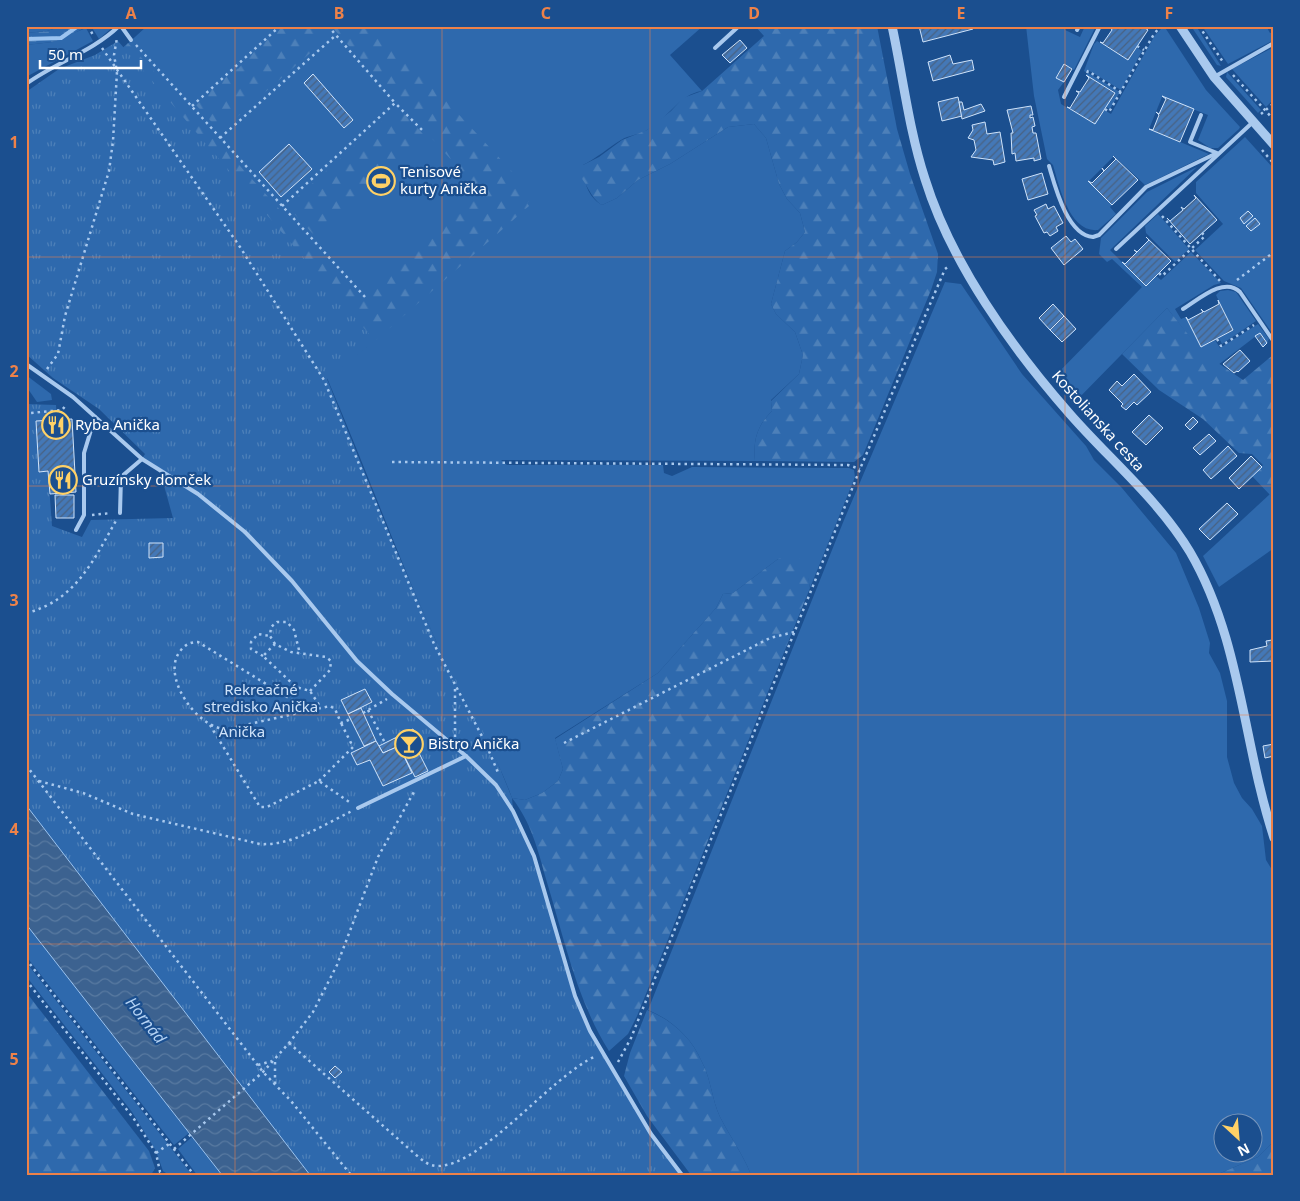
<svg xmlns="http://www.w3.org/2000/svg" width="1300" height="1201" viewBox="0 0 1300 1201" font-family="'Noto Sans',sans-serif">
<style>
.green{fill:#2e69ad;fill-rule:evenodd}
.forest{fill:url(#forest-firs)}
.wetland{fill:url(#wetland-marsh)}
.park{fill:url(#park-tufts)}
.water{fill:url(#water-waves);stroke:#9cc4f0}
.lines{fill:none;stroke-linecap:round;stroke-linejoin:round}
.stream{stroke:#9cc4f0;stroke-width:4}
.building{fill:url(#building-hatch);stroke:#cfe3fa}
.path{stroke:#a9c9ee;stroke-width:2.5;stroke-dasharray:2.5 4;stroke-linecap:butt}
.service{stroke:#a9c9ee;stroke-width:4}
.tertiary{stroke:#a9c9ee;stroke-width:9}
.grid{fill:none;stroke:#ee8249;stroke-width:1;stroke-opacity:0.55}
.labels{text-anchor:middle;stroke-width:4.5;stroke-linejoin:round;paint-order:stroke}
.poi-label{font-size:15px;fill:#fff;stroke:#1b4f8f;text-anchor:start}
.street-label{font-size:15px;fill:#fff;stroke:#1b4f8f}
.park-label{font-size:15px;fill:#cfe3fa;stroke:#1b4f8f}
.water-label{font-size:16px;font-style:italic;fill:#b5d3f5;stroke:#1b4f8f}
.neatline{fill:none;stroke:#ee8249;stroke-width:2}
.grid-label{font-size:16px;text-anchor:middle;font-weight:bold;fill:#ee8249}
</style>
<defs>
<pattern id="forest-firs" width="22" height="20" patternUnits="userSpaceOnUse" patternTransform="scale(1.25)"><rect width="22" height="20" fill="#2e69ad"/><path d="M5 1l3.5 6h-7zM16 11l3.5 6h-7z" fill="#4d80b9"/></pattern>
<pattern id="wetland-marsh" width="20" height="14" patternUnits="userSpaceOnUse" patternTransform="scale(1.25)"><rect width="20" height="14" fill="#2e69ad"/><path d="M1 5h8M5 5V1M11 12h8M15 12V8" fill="none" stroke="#4d80b9"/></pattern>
<pattern id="park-tufts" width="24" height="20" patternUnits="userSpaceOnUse" patternTransform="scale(1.25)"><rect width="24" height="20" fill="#2e69ad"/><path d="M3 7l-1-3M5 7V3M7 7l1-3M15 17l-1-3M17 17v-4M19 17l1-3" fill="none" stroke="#4d80b9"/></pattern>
<pattern id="water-waves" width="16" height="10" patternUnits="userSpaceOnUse" patternTransform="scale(1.25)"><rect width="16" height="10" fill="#3c6290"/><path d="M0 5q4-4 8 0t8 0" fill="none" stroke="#597aa1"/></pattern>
<pattern id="building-hatch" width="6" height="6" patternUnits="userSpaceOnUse" patternTransform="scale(1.25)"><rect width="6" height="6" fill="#4478b7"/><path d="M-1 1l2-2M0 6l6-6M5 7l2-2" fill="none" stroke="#486282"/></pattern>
</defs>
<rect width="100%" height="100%" fill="#1b4f8f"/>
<g class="green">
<polygon points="63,26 47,31 26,33 26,27"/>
<polygon points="91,26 114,26 99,39"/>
<path d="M147 26H703L670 55 702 91C679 94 667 120 647 130 639 135 629 135 621 140 608 148 597 158 583 165 584 182 587 196 602 205L617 198 638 180 670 164 728 127 754 124 766 138 779 184 787 199 800 213 805 232 797 242 785 251 771 304 776 314 795 332 803 355 799 374 771 400 772 411C757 426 753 440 755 461L501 460 507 465H663L664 473 672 476 692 467 849 468 854 470 855 477 810 588 808 578 778 559 733 593 723 594 716 608 658 673 555 738 563 769 558 781 542 793 525 800 512 798C492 743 460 694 436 641 397 555 365 466 327 378L374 341 124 47Z"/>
<path d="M1026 26H1063L1066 27 1065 30 1080 37 1085 26H1096L1074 70 1064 64 1056 78 1064 82 1058 90 1061 104 1095 124 1104 110 1111 114 1155 35 1164 26 1206 90 1240 127 1239 129 1218 148H1210L1198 140 1208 115 1162 97 1149 129 1209 154 1145 185 1114 156 1089 181 1112 205 1110 207 1116 214 1098 230C1069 233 1059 185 1053 165L1047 159 1034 96Z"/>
<polygon points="1191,26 1196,26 1221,66 1217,65"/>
<polygon points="1202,26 1266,26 1270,33 1274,32 1274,40 1228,64"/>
<polygon points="86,28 93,41 26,77 26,45 52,42"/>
<polygon points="1097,41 1128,60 1136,47 1142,51 1121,90 1088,70 1086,72 1084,71 1094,44"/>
<polygon points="1274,47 1274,99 1266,107 1232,69"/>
<polygon points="1227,72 1261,110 1258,113 1226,77"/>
<polygon points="1088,73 1120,92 1110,109 1106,107 1115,92 1086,75"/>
<polygon points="1245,137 1274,169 1274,336 1241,288 1224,281 1195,250 1223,224 1196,193 1196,182"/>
<polygon points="1197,167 1110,250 1146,286 1156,276 1161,280 1191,252 1221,283 1214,285 1175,309 1181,319 1186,317 1201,347 1215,340 1220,348 1258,324 1269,339 1267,343 1260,333 1218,365 1201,352 1167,308 1073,404 1054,377 1142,287 1112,259 1107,262 1099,254 1101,238 1147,192"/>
<polygon points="1158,214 1189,249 1175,262 1146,233 1145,226"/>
<path d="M945 282 961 284 1022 374 1086 446 1094 460 1122 488 1176 553 1199 608 1210 643 1209 653 1220 673 1227 701V757L1234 783 1242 798 1252 809 1262 826 1266 860 1274 873V1141L1258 1157 1216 1175H751C743 1154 730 1137 720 1117 712 1100 711 1079 702 1062 691 1037 672 1020 648 1010L844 520ZM1222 1124H1252V1154H1222Z"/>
<polygon points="1228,290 1236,292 1256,321 1222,344 1219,338 1233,330 1216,295 1220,291"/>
<polygon points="26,375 51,394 52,400 37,402 26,386"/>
<polygon points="1270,494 1274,499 1274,548 1219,587 1203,556"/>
<polygon points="26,924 189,1133 174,1145 26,956"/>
<polygon points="26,962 192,1175 169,1175 163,1171 156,1151 132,1112 26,976"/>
<polygon points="192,1137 222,1175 197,1175 178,1149"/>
</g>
<g class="forest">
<polygon points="282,26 327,26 333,33 328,37 326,35 314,45 316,48 256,100 254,99 244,108 245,110 235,119 233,118 220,131 196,105 213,88 215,90 218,87 217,85 236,68 238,69 255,51 257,52 258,48 275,33 276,34"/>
<polygon points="331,26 376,26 535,196 527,203 529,206 375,341 116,54 128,43 363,301 481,193"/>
<path d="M755 26H877L897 129 910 174 938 254 937 272 931 290 863 455 854 462 755 461C753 440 757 426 772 411L771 401 799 374 803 355 795 332 776 314 771 304 785 251 797 242 805 232 800 213 787 199 779 184 766 138 754 124 728 127 670 164 638 180 617 198 602 205C589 197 588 182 576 173L583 165 599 157 622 140 647 130 671 111 683 98 702 91 764 36Z"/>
<polygon points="398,107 423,134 313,234 287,206"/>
<polygon points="1167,308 1202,352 1243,380 1274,354 1274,499 1252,476 1263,465 1252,454 1239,453 1203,419 1159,390 1122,354"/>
<path d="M793 555C807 561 808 574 810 588L637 1016 628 1034 609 1051C576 999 564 937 546 879 538 850 531 822 512 798L525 800 542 793 558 781 563 769 555 739 658 673 716 608 723 594 733 593 778 559Z"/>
<polygon points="26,992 149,1151 155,1168 151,1175 26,1175"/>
<path d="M647 1010C672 1020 691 1037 702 1062 711 1079 712 1100 720 1117 730 1137 743 1154 751 1175H691L647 1116 624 1076 630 1053Z"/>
<polygon points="1274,1141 1274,1175 1216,1175 1258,1157"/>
</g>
<polygon class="wetland" points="63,26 83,26 84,28 67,37 52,42 26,45 26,33 47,31"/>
<polygon class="park" points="118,41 375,341 327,379 394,545 437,643 492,749 512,798 513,811 526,838 582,1013 651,1134 682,1175 310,1175 26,805 26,404 56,405 57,420 36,422 39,471 48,471 52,526 82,537 91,520 173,518 160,471 142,459 145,454 99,409 53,378 26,354 26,92 59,69 95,55"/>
<polygon class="water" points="26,805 310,1175 222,1175 26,924"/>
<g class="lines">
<polyline class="stream" points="26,39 61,38 78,26"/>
</g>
<g class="building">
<polygon points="919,26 972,26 973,29 923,42"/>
<polygon points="1114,26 1142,26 1148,30 1128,60 1100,42 1103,43 1112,30 1110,27 1113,29"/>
<polygon points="740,40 747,48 730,63 722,55"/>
<polygon points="950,55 953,64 972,60 974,70 933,81 928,62"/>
<polygon points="1064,64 1072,69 1064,82 1056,78"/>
<polygon points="313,74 353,120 344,128 304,83"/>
<polygon points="1086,75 1115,93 1095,124 1067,107 1070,108 1079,93 1076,91 1080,92 1089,78"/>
<polygon points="1162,96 1194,109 1180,142 1149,129 1153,130 1159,115 1156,112 1159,114 1166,99"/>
<polygon points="958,97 962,116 942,121 938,102"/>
<polygon points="959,102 962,102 964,110 981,104 985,111 962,119"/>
<polygon points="1031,106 1033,115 1030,115 1030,118 1033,117 1035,126 1032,127 1033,133 1036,133 1041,159 1034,161 1034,158 1016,161 1015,153 1012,154 1011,133 1013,133 1007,110"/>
<polygon points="985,122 987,134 1000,132 1005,162 994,165 993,160 971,157 976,150 974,140 968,138 973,130 972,125"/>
<polygon points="289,144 312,169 281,197 259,172"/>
<polygon points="1113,156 1138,180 1112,205 1088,181 1092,183 1104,171 1102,168 1104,171 1116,159"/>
<polygon points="1042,173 1048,194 1028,200 1022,179"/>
<polygon points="1194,195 1217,220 1190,244 1167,218 1170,221 1183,210 1181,207 1184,209 1196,198"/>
<polygon points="1046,204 1048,209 1054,206 1063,223 1056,227 1058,231 1050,236 1047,232 1044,233 1035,216 1037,215 1034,210"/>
<polygon points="1248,211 1253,216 1244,224 1240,218"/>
<polygon points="1255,218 1260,224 1251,231 1246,226"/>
<polygon points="1066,236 1071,242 1075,239 1083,249 1064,265 1051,248"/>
<polygon points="1146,237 1171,261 1146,286 1122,262 1125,264 1137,252 1134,250 1137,252 1149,240"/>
<polygon points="1218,300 1233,330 1201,347 1186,317 1188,320 1203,312 1201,309 1204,312 1219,304"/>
<polygon points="1053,304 1064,316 1050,330 1039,318"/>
<polygon points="1064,316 1076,329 1062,342 1050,330"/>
<polygon points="1260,333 1267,343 1263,347 1255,336"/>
<polygon points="1240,350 1250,361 1238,372 1237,371 1234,373 1223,364"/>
<polygon points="1134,374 1151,392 1137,405 1134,402 1126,410 1121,406 1123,404 1109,390 1117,381 1122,386"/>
<polygon points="1149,415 1163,428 1146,445 1132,432"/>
<polygon points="1193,417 1198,422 1190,430 1185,425"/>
<polygon points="72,419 76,492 50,494 48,471 39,472 36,421"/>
<polygon points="1209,434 1216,441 1200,455 1193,448"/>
<polygon points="1228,446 1237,456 1211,479 1203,470"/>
<polygon points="1251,456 1262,467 1239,489 1229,478"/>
<polygon points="55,495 74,495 74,518 56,518"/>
<polygon points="1227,503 1238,514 1210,540 1199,529"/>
<polygon points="149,543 163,543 163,557 149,558"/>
<polygon points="1272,640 1274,640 1274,661 1250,662 1250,650 1267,646 1266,641"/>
<polygon points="365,689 372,702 348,714 341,700"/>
<polygon points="361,708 376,741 364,746 348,714"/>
<polygon points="413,729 422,748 418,751 428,771 415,777 395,738"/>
<polygon points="395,738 399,746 383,753 379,746"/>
<polygon points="376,741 383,753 399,746 412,773 383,786 370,760 357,765 351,753"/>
<polygon points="1274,744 1274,756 1265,758 1263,746"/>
<polygon points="335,1066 342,1072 335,1078 329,1072"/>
</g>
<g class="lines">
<g class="path">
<polyline points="88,26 93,35"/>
<polyline points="328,26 395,103"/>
<polyline points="1199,26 1223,62"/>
<polyline points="136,45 365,297"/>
<polyline points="1137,46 1144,50"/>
<polyline points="102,48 240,247 324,380 434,644 486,744 499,775"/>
<polyline points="1087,73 1088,71 1121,92"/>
<polyline points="1233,75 1274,120"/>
<polyline points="192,106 280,26"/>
<polyline points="1105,109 1109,112 1154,34 1161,26"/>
<polyline points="1261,114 1274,103"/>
<polyline points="220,138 336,35"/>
<polyline points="1262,150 1274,164"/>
<polyline points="282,206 395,103 424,132"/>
<polyline points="1162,216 1220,281"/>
<polyline points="1159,273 1162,276 1205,236 1202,233"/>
<polyline points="1237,280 1274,252"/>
<polyline points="1217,339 1221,346 1254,325"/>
<polyline points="47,369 58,354 65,316 109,171 113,141 117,72 114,55 117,38"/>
<polyline points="26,417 31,413 62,410 67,404"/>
<polyline points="392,462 848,465 860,469"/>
<polyline points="92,515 111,513"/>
<path d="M26 613C76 601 94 559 117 519"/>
<polyline points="275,644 270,636 271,627 277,622 287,622 294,630 300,654"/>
<polyline points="263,656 251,649 251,642 258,634 270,636"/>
<polyline points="310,691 330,670 331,661 326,657 291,652 275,644 263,656 296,687 310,691 321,708"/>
<polyline points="368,710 385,743"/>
<path d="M310 711 198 642C191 642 186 644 181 650 159 675 198 730 227 729L330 706 335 709 341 723 351 719"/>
<polyline points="363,713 387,699"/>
<polyline points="210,725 260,807 267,807 319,781 352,804"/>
<polyline points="455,737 455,687"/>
<polyline points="564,743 770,638 794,632"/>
<polyline points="26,765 263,1072 291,1101 351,1175"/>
<path d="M39 781 83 793 133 814 260 844C292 846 323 825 352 811"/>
<polyline points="319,781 353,747 341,723"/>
<polyline points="26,959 194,1175"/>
<polyline points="26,980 134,1119 156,1153 160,1172 164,1175"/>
<path d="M289 1043 415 1154C422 1160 428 1166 438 1166 482 1166 551 1076 596 1056"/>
<polyline points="618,1062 631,1038 860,469 945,269 950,265"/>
<polyline points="258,1065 272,1061"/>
<polyline points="275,1084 275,1060"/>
<polyline points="174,1149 263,1072 289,1043 313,1012 337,965 378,857 415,790"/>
<polyline points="156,1153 169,1144"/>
</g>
<g class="service">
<polyline points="121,26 131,40"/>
<polyline points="1077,30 1079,26"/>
<polyline points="715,48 739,26"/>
<polyline points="1214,77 1274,43"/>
<path d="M26 84C56 62 92 52 119 26"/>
<polyline points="1064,97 1100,26"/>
<path d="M1049 166C1055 186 1067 235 1093 237L1099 235 1146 187 1217 153 1190 142 1201 115"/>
<polyline points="1116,249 1253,122"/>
<path d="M1183 309C1198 300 1224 276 1240 292L1274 342"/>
<polyline points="26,364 73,397 142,459 198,494 245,532 292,581 357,661 392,694 466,756 496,785 513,811 534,856 575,996 590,1031 651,1134 682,1175"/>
<polyline points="120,513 121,477 142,459"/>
<polyline points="76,530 84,515 84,453 95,417"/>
<polyline points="358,808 466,756"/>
</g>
<g class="tertiary">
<path d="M892 26C903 77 909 130 925 179 951 263 1012 348 1069 413 1109 459 1158 499 1190 552 1241 639 1243 744 1274 838"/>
<polyline points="1180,26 1214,77 1274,145"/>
</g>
</g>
<path class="grid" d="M235 26V1175M442 26V1175M650 26V1175M858 26V1175M1065 26V1175M26 257H1274M26 486H1274M26 715H1274M26 944H1274"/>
<defs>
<symbol id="stadium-ring" viewBox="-11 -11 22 22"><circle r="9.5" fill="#1b4f8f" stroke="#ffd166" stroke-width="1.5"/><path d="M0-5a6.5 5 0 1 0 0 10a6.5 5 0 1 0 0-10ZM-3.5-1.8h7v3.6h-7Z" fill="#ffd166"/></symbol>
<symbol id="restaurant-ring" viewBox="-11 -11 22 22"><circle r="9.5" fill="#1b4f8f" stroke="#ffd166" stroke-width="1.5"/><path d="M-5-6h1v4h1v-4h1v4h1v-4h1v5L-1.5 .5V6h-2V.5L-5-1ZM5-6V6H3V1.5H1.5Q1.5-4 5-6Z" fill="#ffd166"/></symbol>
<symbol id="bar-ring" viewBox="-11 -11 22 22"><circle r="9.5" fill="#1b4f8f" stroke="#ffd166" stroke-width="1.5"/><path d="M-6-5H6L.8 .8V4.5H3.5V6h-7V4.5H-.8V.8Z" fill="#ffd166"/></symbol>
</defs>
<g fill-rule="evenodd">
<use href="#stadium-ring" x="365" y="165" width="32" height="32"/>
<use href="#restaurant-ring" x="40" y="409" width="32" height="32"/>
<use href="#restaurant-ring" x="47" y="464" width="32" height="32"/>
<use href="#bar-ring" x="393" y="728" width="32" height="32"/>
</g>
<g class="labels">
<g class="poi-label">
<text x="400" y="177">Tenisové<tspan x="400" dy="17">kurty Anička</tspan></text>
<text x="75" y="430">Ryba Anička</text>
<text x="82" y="485">Gruzínsky domček</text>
<text x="428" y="749">Bistro Anička</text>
</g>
<g class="street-label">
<text transform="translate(1098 421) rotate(48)" y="5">Kostolianska cesta</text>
</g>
<g class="park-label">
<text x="261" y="695">Rekreačné<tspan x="261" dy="17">stredisko Anička</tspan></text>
<text x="242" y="737">Anička</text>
</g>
<g class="water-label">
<text transform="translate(146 1020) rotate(52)" y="6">Hornád</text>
</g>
</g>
<rect width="1300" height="1201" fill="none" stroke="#1b4f8f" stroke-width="55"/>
<g transform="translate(1238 1138) rotate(154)"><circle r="24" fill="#1b4f8f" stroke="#7695bc"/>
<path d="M0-4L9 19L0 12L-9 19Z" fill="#ffd166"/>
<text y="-8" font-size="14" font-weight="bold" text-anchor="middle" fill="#ffffff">N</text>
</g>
<path d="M40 60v8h101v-8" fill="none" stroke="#ffffff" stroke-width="2.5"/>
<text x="48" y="60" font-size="15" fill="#ffffff" stroke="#1b4f8f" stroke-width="4" paint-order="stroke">50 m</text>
<rect x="28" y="28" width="1244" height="1146" class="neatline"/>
<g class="grid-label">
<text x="131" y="19">A</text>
<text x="339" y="19">B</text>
<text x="546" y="19">C</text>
<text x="754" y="19">D</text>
<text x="961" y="19">E</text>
<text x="1169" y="19">F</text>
<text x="14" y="148">1</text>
<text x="14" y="377">2</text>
<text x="14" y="606">3</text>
<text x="14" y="835">4</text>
<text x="14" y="1065">5</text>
</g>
</svg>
